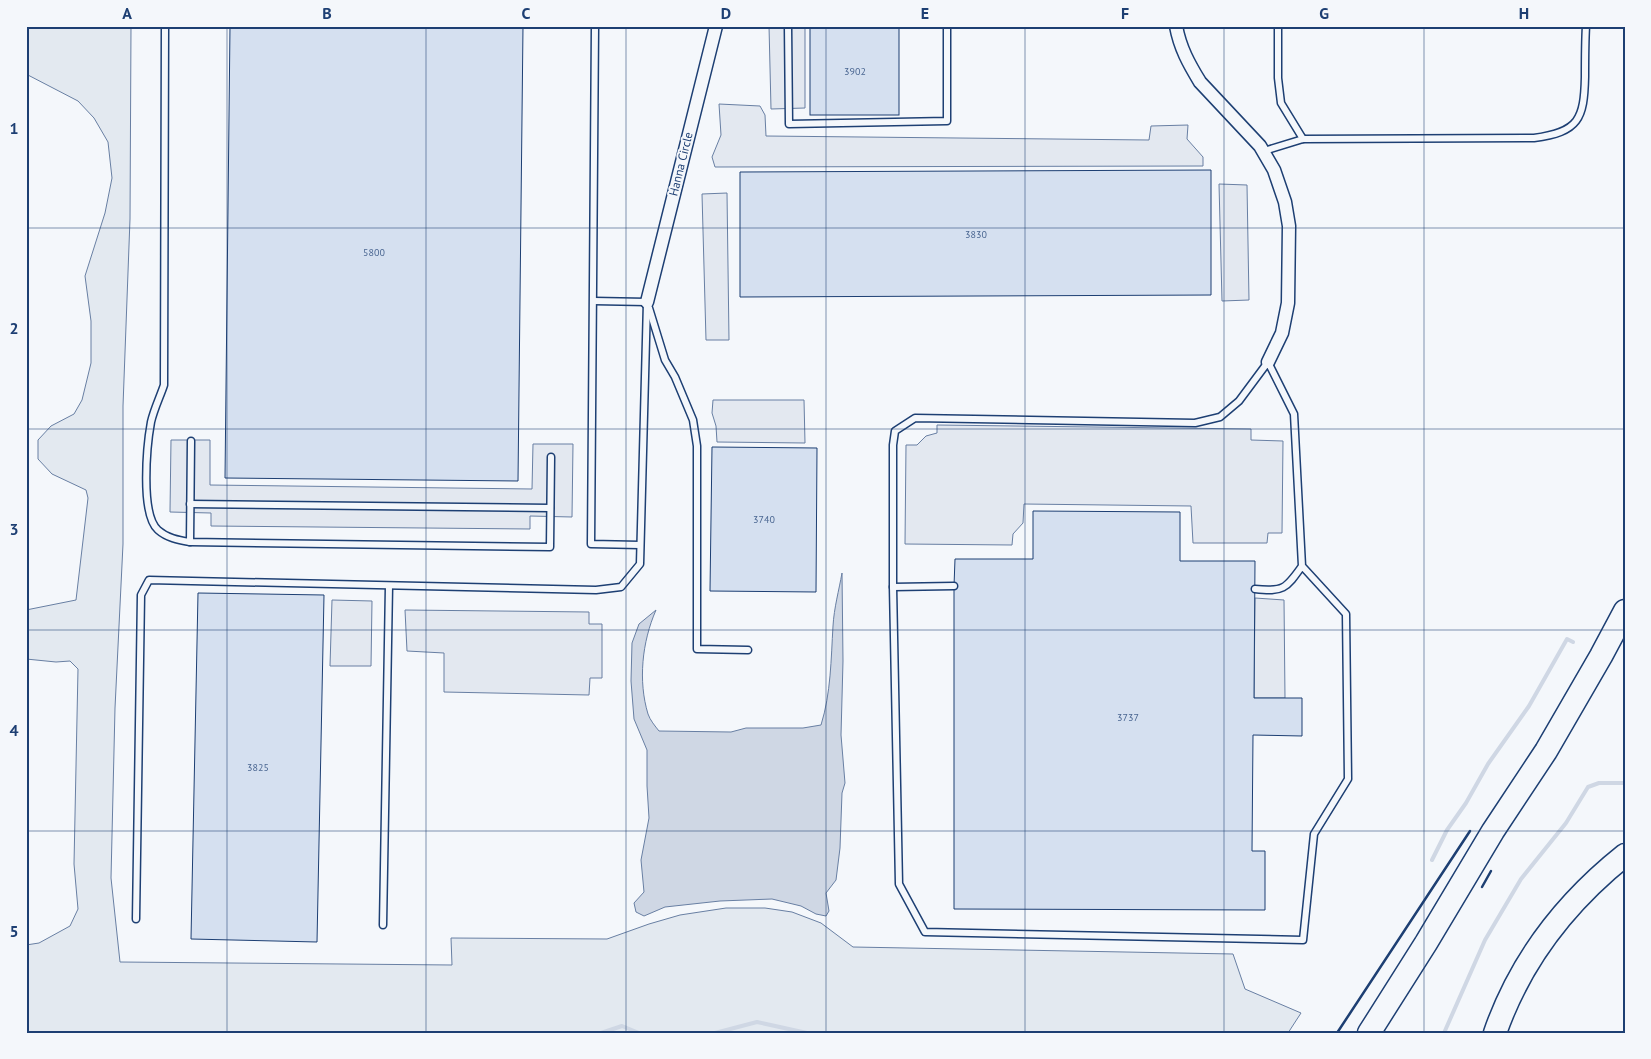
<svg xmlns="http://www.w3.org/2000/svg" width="1651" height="1059" viewBox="0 0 1651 1059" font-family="'PT Sans',sans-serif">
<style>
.green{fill:#e3e9f0;stroke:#687fa3}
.parking{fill:#e3e8f0;stroke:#687fa3}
.water{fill:#cfd7e4;stroke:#687fa3}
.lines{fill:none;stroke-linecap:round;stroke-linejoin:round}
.stream{stroke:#cfd7e4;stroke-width:4}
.building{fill:#d5e0f0;stroke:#1d3f73}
.service-casing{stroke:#1d3f73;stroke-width:9}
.minor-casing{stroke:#1d3f73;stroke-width:15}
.motorway-casing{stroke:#1d3f73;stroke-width:25}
.service{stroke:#f4f7fb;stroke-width:6}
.minor{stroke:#f4f7fb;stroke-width:12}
.motorway{stroke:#f4f7fb;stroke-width:22}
.wall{stroke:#1d3f73;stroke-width:2.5}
.grid{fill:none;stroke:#1d3f73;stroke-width:1;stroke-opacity:0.55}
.labels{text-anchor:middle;stroke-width:4;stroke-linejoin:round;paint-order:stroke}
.number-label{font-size:10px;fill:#4b6792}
.street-label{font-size:12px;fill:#1d3f73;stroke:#f4f7fb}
.neatline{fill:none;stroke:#1d3f73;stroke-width:2}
.grid-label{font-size:16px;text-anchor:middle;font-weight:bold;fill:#1d3f73}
</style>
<rect width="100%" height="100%" fill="#f4f7fb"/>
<polygon class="green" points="26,26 131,26 130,219 123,406 123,544 115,708 111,878 120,962 452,965 451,938 607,939 649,924 680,915 726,908 765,908 792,912 821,923 853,947 1233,954 1245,989 1301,1013 1288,1033 26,1033 26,945 39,943 70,926 78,909 74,864 78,669 70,661 56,662 26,659 26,610 76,600 88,498 86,490 52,474 38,459 38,440 51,426 74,414 82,400 91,363 91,321 85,276 105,213 112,178 108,142 94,118 78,101 26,74"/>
<g class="parking">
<polygon points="769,26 805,26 805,108 771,109"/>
<polygon points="719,104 760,106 765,115 766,136 1149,140 1151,126 1188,125 1187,139 1203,157 1203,166 715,167 712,157 721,135"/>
<polygon points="1219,184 1247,185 1249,300 1222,301"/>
<polygon points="727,193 729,340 706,340 702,194"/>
<polygon points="713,400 804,400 805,443 717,442 716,426 712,413"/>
<polygon points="937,425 1251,429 1251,440 1283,441 1282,533 1268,533 1267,543 1193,543 1191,506 1024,504 1023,523 1013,534 1012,545 905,544 906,445 917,445 926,436 937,433"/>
<polygon points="171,440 210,440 210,485 532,489 533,444 573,444 572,517 530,516 530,529 211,526 211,513 170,512"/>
<polygon points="1255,598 1284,600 1285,698 1254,698"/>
<polygon points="332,600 372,601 371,666 330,666"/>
<polygon points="405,610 589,612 589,624 602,624 602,678 590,678 589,695 444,692 444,653 407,651"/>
</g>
<path class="water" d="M842 573 843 661 841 735 845 783 842 793 840 848 836 880 826 893 829 911 826 916 816 914 801 906 772 899 720 901 665 907 644 916 636 912 634 903 644 892 641 860 649 818 647 786V750L634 719 631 681 632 643 639 624 656 610C642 642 638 681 648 714 650 720 655 726 659 731L731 732 746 728H803L821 725C831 693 831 659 833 626 834 608 839 590 842 573Z"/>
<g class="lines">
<g class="stream">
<polyline points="1432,860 1447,830 1466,803 1488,764 1529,706 1567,639 1573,642"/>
<polyline points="601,1033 622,1026 639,1033"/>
<polyline points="715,1033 757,1022 807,1033"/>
<polyline points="1444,1033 1485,940 1521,879 1566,823 1588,787 1599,783 1625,783"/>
</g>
</g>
<g class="building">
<polygon points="230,26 523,26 518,481 225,478"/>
<rect x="810" y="26" width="89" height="89"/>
<polygon points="1211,170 1211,295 740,297 740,172"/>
<polygon points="712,447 817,448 816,592 710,591"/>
<polygon points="1033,511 1180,512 1180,561 1255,561 1254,698 1302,698 1302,736 1253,735 1252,851 1265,851 1265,910 954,909 954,586 955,559 1033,559"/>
<polygon points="198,593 324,595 317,942 191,939"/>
</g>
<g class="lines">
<defs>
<g id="service">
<path d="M165 26 164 385C160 397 154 409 151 422 147 444 140 514 158 530 167 538 178 540 190 542L550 547 551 457"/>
<polyline points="595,26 591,544 640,545"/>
<polyline points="788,26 789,124 947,121 947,26"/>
<polyline points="1278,26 1278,78 1281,103 1303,139"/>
<path d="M1264 151 1303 139 1534 138C1579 132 1584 119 1585 77 1585 60 1585 43 1586 26"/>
<polyline points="594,301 647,302"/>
<polyline points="649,308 665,360 675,377 693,420 697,446 697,649 748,650"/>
<polyline points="190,504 550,508"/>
<polyline points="190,542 191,441"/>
<polyline points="893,587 954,586"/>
<path d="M1255 589C1283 592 1286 589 1302 566L1294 414 1268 362 1239 401 1220 417 1195 423 915 418 895 431 893 445V587L899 884 925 932 1303 940 1314 834 1348 779 1346 614 1302 566"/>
<polyline points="136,919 141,595 149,580 596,590 621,587 640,564 647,302"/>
<polyline points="383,925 389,586"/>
</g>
<g id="minor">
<path d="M1176 26C1180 48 1189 64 1200 82L1260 146 1274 170 1285 202 1289 226 1288 303 1282 333 1268 362"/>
<polyline points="647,302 716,26"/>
</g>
<g id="motorway">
<polyline points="1369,1033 1426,943 1493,831 1546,751 1601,656 1625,611"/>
<path d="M1495 1033C1520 961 1566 902 1625 855"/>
</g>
</defs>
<use href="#service" class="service-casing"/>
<use href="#minor" class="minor-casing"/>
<use href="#motorway" class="motorway-casing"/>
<use href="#service" class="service"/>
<use href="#minor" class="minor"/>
<use href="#motorway" class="motorway"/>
<g class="wall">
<polyline points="1482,887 1491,871"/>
<polyline points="1337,1033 1470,831"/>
</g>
</g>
<path class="grid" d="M227 26V1033M426 26V1033M626 26V1033M826 26V1033M1025 26V1033M1224 26V1033M1424 26V1033M26 228H1625M26 429H1625M26 630H1625M26 831H1625"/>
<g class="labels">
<g class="number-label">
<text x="855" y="75">3902</text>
<text x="976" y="238">3830</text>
<text x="374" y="256">5800</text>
<text x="764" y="523">3740</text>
<text x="1128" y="721">3737</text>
<text x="258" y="771">3825</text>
</g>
<g class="street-label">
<text transform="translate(681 164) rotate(-76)" y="4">Hanna Circle</text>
</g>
</g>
<rect width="1651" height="1059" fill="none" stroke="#f4f7fb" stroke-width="55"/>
<rect x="28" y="28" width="1596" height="1004" class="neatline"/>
<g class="grid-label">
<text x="127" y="19">A</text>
<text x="327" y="19">B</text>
<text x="526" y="19">C</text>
<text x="726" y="19">D</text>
<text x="925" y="19">E</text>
<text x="1125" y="19">F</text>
<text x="1324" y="19">G</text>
<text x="1524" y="19">H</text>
<text x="14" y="134">1</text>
<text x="14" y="334">2</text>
<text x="14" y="535">3</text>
<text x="14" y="736">4</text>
<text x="14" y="937">5</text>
</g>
</svg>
